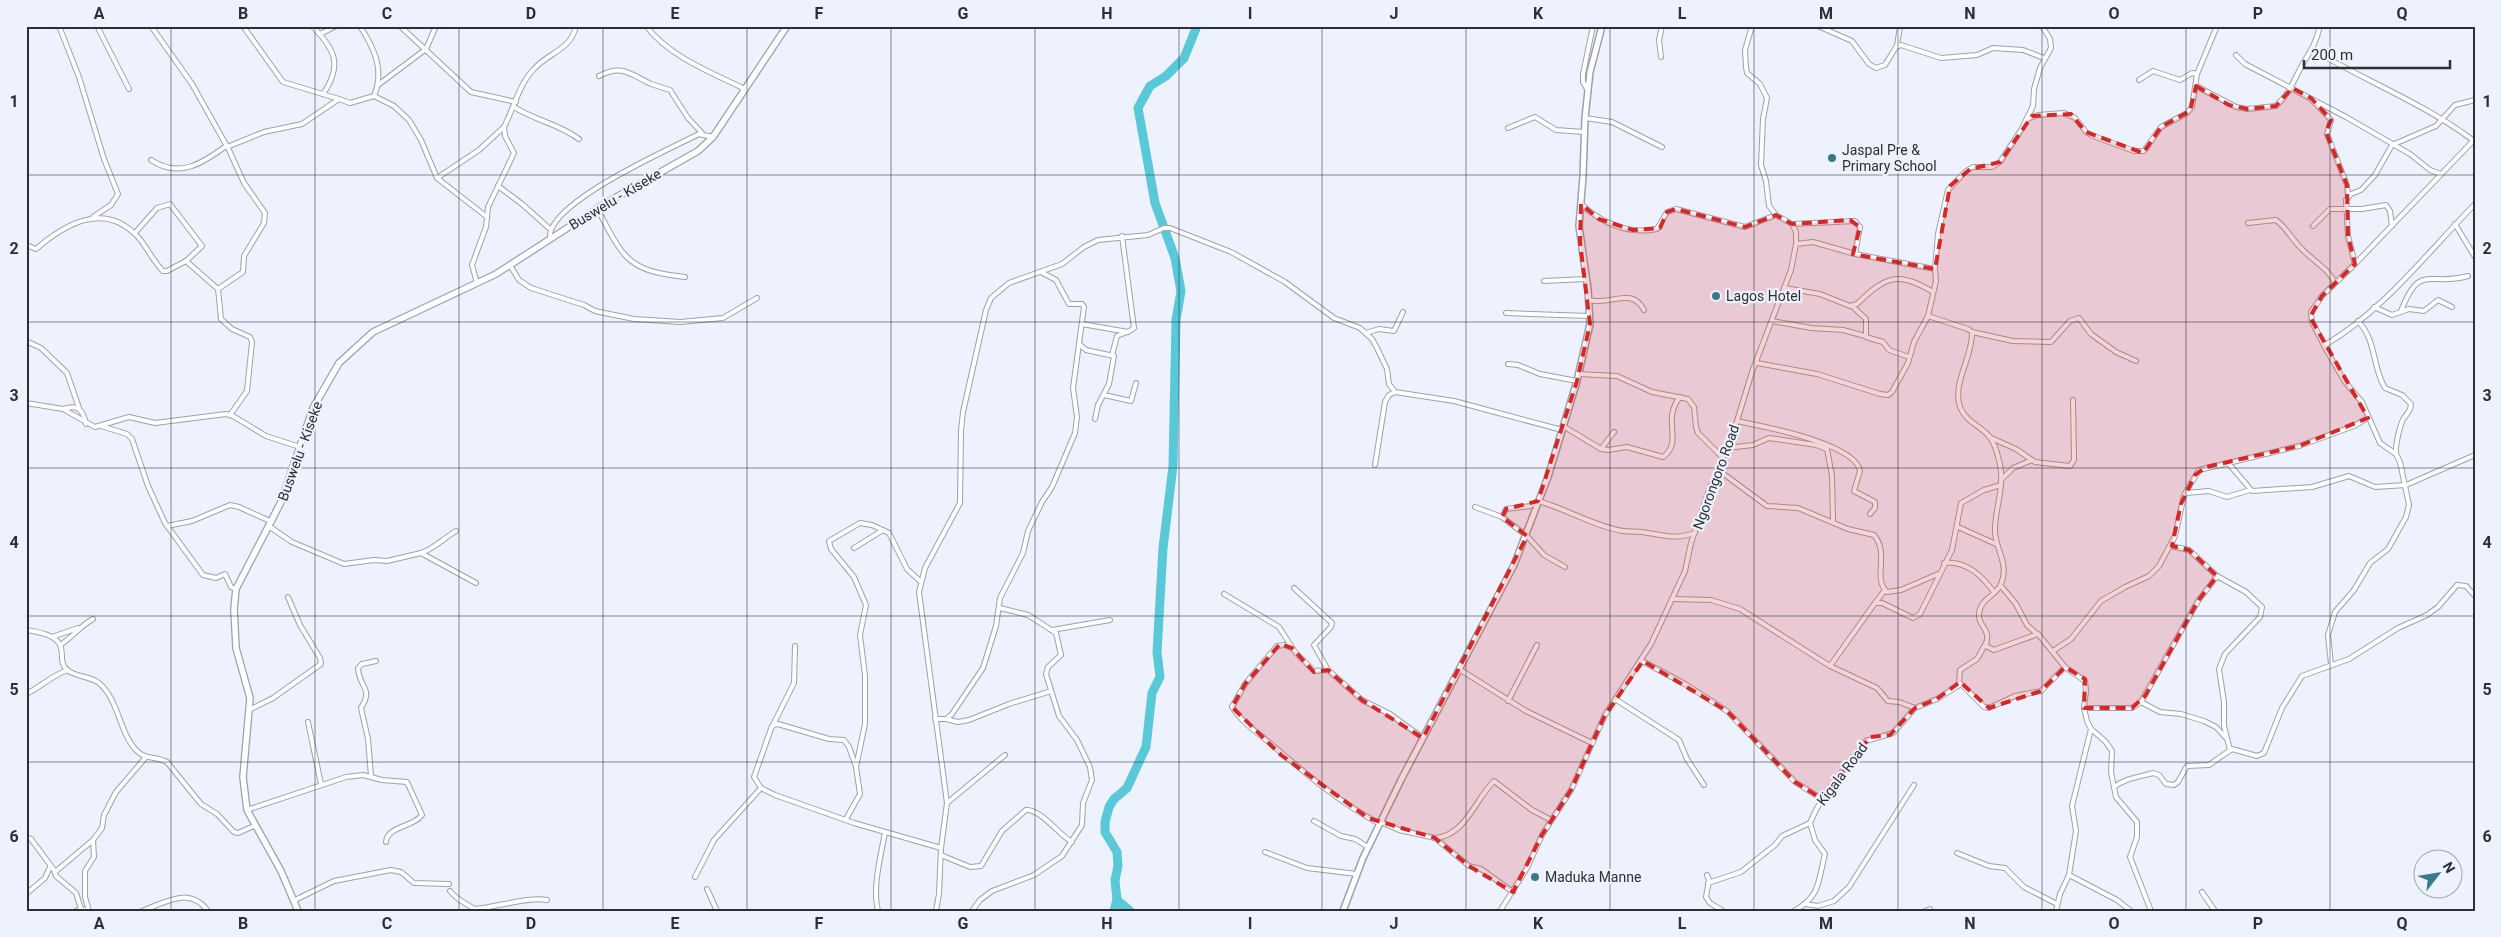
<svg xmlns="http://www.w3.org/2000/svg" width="2501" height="937" viewBox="0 0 2501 937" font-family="Roboto,sans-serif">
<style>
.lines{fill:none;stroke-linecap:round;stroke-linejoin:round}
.river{stroke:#59c8d9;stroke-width:9}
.minor-casing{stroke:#9da1ac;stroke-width:6}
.tertiary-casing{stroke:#9da1ac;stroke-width:8}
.secondary-casing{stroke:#9da1ac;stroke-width:8}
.minor{stroke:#fff;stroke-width:4}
.tertiary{stroke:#fff;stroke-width:5}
.secondary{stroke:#fff;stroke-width:5.5}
.marked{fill:#d62828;fill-opacity:0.2;stroke:#d62828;stroke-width:4;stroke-dasharray:10 6;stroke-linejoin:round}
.grid{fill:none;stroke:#2e2f34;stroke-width:1;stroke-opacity:0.55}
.poi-dot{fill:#357c86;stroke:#eef2fe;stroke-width:2}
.labels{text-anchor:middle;stroke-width:4.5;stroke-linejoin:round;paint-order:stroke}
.poi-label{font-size:14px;fill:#2e2f34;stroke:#eef2fe;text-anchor:start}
.street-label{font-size:14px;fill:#2e2f34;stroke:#eef2fe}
.neatline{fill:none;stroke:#2e2f34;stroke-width:2}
.grid-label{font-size:16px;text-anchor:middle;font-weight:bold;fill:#2e2f34}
</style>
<rect width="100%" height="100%" fill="#eef2fe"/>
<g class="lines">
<g class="river">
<polyline points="1114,911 1117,900"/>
<polyline points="1130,911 1117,900 1115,880 1118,866 1117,852 1105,832 1105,822 1109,807 1114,799 1127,788 1146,747 1152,693 1160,677 1157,652 1163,548 1173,466 1176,320 1181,291 1175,258 1155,203 1138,108 1150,86 1166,76 1184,58 1197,26"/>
</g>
<defs>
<g id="minor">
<polyline points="59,26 79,77 104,159 118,194 111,205 93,217"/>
<polyline points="97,26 129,89"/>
<polyline points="151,26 192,84 229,150 244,183 265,213 264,223 244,256 243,272 218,289 221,319 232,329 250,337 252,342 247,391 230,415"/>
<polyline points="243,26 283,82 339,99"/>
<path d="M312 26C335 49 343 65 323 94"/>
<path d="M360 26C374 48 385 70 374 96"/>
<polyline points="400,26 471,92 516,102"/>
<path d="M646 26C670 57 710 72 745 89"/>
<polyline points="1818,26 1852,41 1869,64 1876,68 1885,65 1896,47 1901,45 1941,58 1977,55 1993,48 2023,50 2044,58"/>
<polyline points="320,34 336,26"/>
<polyline points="1897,46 1900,26"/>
<path d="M2313 50C2366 81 2425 104 2474 141"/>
<polyline points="2236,55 2245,64 2346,117 2410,154 2430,170 2441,174"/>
<polyline points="1661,57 1659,40 1662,26"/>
<path d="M599 76C622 64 630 74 651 84 657 86 664 88 670 90L688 118 702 133"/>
<polyline points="2139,80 2153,71 2180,80 2192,73 2197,74"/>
<polyline points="378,85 426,49 436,26"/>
<path d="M2196 86 2236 107 2247 109 2276 106C2288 95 2293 83 2300 69 2309 52 2315 47 2320 26"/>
<polyline points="1587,89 1583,82 1583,74 1593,26"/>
<polyline points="2312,100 2331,120 2327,134 2347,185 2348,196"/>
<path d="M514 107C534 120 559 124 579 139"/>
<polyline points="1585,118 1612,122 1662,147"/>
<polyline points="2027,119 2038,115 2064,113 2075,118 2086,132 2093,136 2134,151 2144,151 2161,127 2187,113 2192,107 2197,74 2217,26"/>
<polyline points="1508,128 1535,117 1556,130 1584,132"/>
<polyline points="227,147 264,132 302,124 339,99 350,103 374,96 394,106 409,120 421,140 437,178 487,217"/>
<path d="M151 160C179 179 203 163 226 146"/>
<polyline points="437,178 479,150 504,127"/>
<polyline points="498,186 522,204 550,229"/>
<path d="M1581 204C1601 223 1629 235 1657 229L1667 212 1676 209 1745 227 1776 215"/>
<path d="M597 208C623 257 626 271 685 277"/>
<path d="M2248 223 2276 220C2288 229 2291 239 2302 249 2313 261 2328 268 2335 283"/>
<polyline points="1792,224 1855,221 1860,227 1855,254"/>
<polyline points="2455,224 2475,257"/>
<polyline points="2313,226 2330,209 2362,209 2386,205 2390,211 2392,226"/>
<polyline points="135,233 157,208 170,204 202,246 186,261"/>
<path d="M550 239C544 204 670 149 699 134L713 137"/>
<polyline points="1796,244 1813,242 1855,254 1935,269"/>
<path d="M26 245 36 249C66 223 105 201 138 237 147 247 153 261 163 271H167L186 261 218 289"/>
<polyline points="2355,264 2348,236 2346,200 2351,194 2361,190 2375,175 2392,145 2436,126 2455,105 2475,100"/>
<polyline points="510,265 519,280 531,288 584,305 595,311 634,319 680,322 723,318 757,298"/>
<polyline points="1544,281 1586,279"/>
<path d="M477 283 472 265 486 227 488 207 514 153 505 136 504 127C514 108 519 84 534 69 549 52 571 50 576 26"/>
<path d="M1785 288 1820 294 1850 306 1857 304C1885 277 1897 270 1933 292"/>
<path d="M1589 300C1611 306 1631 286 1644 310"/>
<polyline points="1852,306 1866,319 1866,337 1883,342 1889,350 1909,357"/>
<polyline points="2374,307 2392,315 2409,309 2424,311 2438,300 2452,307"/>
<path d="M2401 311C2420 262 2429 287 2468 276"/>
<polyline points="1506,313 1589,316"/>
<path d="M1928 316 1968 329 1972 332C1973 357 1952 382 1960 407 1966 422 1979 425 1989 436 1996 445 2000 462 2001 472 2003 492 1995 510 1995 529 1994 548 2010 563 2001 584 1996 596 1980 599 1979 614 1978 624 1986 627 1987 635 1988 638 1986 642 1986 646L1994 650 2038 634 2065 667 2085 681 2086 691 2084 708 2087 721 2091 729 2105 741 2112 751 2111 772 2116 797 2137 822V837L2130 857 2151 911"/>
<polyline points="1772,321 1811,328 1843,330 1865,336"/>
<path d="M2358 321C2377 341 2372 367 2385 388L2402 395 2411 404C2411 411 2408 412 2404 418 2400 423 2395 447 2396 454"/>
<polyline points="1082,324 1128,332 1134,328 1122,236"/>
<polyline points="1972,332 2013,341 2051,342 2070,321 2079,318 2091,334 2116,352 2136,361"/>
<polyline points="1366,333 1379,329 1394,331 1403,312"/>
<polyline points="26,341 41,348 67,373 79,408"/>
<polyline points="1079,344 1086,350 1114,356 1109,384 1098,405 1095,419"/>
<path d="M2325 345C2383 311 2428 252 2475 204"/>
<polyline points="1112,355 1117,336 1127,332"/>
<polyline points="1757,363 1817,374 1880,394 1888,395 1892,392 1908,363 1914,342 1928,316 1936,281 1935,269 1938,234 1948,190 1966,171 1973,167 1992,167 2000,162 2021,130 2033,106 2034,89 2040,68 2051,48 2050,39 2042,26"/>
<polyline points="1508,364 1518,365 1540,374 1577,381"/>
<polyline points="1578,374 1617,376 1652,392 1688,399 1694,407 1696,427 1698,433 1723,458"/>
<polyline points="1104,395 1131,401 1136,383"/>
<polyline points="26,403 63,409 95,427 129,417 155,423 226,414 233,416 266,436 300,447"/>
<path d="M63 409C77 404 83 409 86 424"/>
<path d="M1737 421C1761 426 1855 443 1860 471L1854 491 1875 502V508L1870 514"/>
<polyline points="101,426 127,434 132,439 148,486 165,523 203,575 216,578 225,574 231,587 236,589"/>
<path d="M1563 426 1601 449 1608 450 1627 447 1663 457C1684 442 1661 420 1680 397"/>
<polyline points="1989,437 2016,449 2035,462 2070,466 2074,460 2073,400"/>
<polyline points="1727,448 1753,445 1769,438 1816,445 1827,449"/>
<polyline points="1601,449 1614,432"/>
<polyline points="1827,449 1832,476 1833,521"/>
<polyline points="2229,464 2252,491 2312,487 2349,476 2375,487 2406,485 2475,455"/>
<polyline points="1375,465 1385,402 1389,395 1395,392"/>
<path d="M1717 469 1767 506 1798 508 1848 529 1874 535C1890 554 1872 578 1887 592L1901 590 1938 574"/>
<polyline points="2001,480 2013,468 2032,460"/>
<polyline points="2186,493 2209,491 2227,497 2250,490"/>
<polyline points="1475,507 1502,517 1527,536 1544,555 1565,567"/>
<path d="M1502 517 1506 509 1530 506 1538 501C1567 509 1593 526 1623 531 1629 532 1636 531 1642 532 1664 535 1674 540 1695 533"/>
<polyline points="167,526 192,521 230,505 239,507 272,522"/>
<polyline points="270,527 292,542 344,564 374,560 387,561 421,553 476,583"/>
<polyline points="1958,527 1996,544"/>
<polyline points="2171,546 2189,550 2217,576 2246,592 2262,607 2260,617 2225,654 2219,669 2224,702 2224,726 2230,750"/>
<polyline points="854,548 883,530"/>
<path d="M421 553C434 549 444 538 456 531"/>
<path d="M1944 563C1966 560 1982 576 1994 592"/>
<polyline points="2001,586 2016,604 2027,625 2036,633"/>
<polyline points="1294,588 1332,623 1331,627 1314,645 1328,670"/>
<polyline points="1224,594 1279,627 1295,652 1314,671 1328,670 1362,700 1390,714 1423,738"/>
<polyline points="1672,599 1711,600 1740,609 1830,666 1877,688 1888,701 1899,702 1915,708 1937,699 1961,684 1984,707 1989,708 2015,696 2041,691 2065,667"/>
<polyline points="1875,603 1885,590"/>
<path d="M26 630C37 632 55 634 60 645 64 653 59 663 67 670 76 677 90 676 99 683 119 700 119 732 136 750 145 760 156 756 167 762L201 804 217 814 234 832 238 833 254 826"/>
<polyline points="1052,630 1110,620"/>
<polyline points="52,637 78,628"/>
<path d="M60 645C73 637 80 626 93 619"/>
<path d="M1292 648 1285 645 1277 646 1245 684 1232 707C1242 723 1257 732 1271 744 1305 773 1340 803 1380 824"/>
<polyline points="2053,651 2071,639 2101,601 2125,587 2149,576 2159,566 2175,536 2184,495 2199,470 2299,446 2354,426 2368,418"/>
<polyline points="1642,661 1685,684 1727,711 1795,782 1822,799"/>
<polyline points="2331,664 2328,635 2335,612 2354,590 2370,563 2388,549 2406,517 2409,505 2400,462 2396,454 2380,443 2362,402 2345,382 2327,351 2312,322 2311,312 2322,296 2355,264 2473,141"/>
<polyline points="1830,666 1875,603 1882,603 1913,618 1920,614 1952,550 1961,503 1984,490 2001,485"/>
<polyline points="1459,669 1526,711 1592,743"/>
<polyline points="1959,684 1960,670 1977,659 1986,643"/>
<path d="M26 694C41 687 52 675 68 670"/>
<polyline points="1615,699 1679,740 1687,759 1704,785"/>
<polyline points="1508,701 1537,645"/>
<polyline points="2141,702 2160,712 2181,714 2204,721 2216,727 2226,738"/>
<polyline points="2084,708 2132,708 2141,702 2198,601 2217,576"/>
<polyline points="249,710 273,698 321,664 320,658 300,625 288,597"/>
<polyline points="935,719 946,719 952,714 983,668 996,626 1000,598 1023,553 1028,531 1042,502 1052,487 1075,433 1077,417 1073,388 1084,307 1082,304 1069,304 1056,280 1041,272"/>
<polyline points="946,719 958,722 969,720 1009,704 1051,691"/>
<polyline points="308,722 321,784"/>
<polyline points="773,725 794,683 795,646"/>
<polyline points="855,764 849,747 844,740 829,739 778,724 772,726 754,777 761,788 775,795 854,823 941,848"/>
<path d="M371 776 368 739 361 708C374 688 359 688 358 668L362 664 376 661"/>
<path d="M2114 787C2126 778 2139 777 2153 773L2159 775 2166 784 2174 785 2178 782 2187 766 2209 765 2232 749 2257 756 2264 753 2282 708 2302 676 2349 659 2398 628 2427 615 2438 607 2457 585 2466 586 2475 596"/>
<polyline points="947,803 1005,755"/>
<path d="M247 810 346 777 363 775 382 780 407 782 422 815C414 827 387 826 386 842"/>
<polyline points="846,819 860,794 856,767 865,724 865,676 860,635 866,605 854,577 831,549 829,541 860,523 872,525 889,533 907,569 921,582"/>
<polyline points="1314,821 1341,836 1355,839 1368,847"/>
<polyline points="1381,822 1399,830 1435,838 1469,866 1481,869 1513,892"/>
<polyline points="26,837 31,839 54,870 56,876 76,893 81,909"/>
<path d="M1435 838C1465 836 1475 800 1494 781L1532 810 1551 820"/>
<polyline points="1265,852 1307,868 1357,874"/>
<polyline points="1957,853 1989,866 2005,868 2024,887 2057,904"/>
<path d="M941 855 970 867 981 866 1002 831 1026 810C1041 809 1058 834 1072 842"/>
<polyline points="55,872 93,840"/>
<polyline points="1707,875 1709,880 1706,897 1710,903 1723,911"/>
<polyline points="2069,875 2117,900 2131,911"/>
<polyline points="695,877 714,840 761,788"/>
<polyline points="1708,883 1741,872 1775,845 1782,836 1810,823"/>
<polyline points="707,889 717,911"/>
<path d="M450 891C457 900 464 902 474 909 493 908 531 896 547 900"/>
<polyline points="2202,892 2215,911"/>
<polyline points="26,894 45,878 50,867"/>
<polyline points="295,900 334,881 391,870 401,872 414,883 449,884"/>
<polyline points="1806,904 1818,906 1834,901 1849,887 1914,785"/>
<polyline points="76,911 81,909 89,911"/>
<polyline points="89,911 85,897 85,871 94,857 93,840 102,828 104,815 116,792 146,757"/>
<path d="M142 911C166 902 189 886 208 911"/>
<path d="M878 911C872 886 881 856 885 832"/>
<polyline points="936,911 939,894 941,848 947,803 919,592 925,568 960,503 961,431 963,412 986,310 991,298 1009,283 1062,264 1084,247 1098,240 1148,235 1164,228 1170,228 1231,252 1285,282 1334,318 1360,328 1372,339 1377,348 1387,369 1389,384 1395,392 1454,401 1562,430"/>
<polyline points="972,911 980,900 992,891 1034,875 1062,856 1082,825 1083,803 1092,780 1090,767 1077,740 1059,716 1046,674 1048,667 1061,655 1056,633 1028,615 1000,608"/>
<polyline points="1500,911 1527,868 1542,835 1571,790 1605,715 1651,644 1685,571 1691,543 1708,493 1733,434 1752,372 1791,270 1796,244 1796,232 1792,224 1776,215 1769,206 1766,181 1761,165 1763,119 1767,98 1760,84 1747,73 1746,67 1745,50 1752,26"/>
<path d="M1794 911C1821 896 1818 881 1825 854L1815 840 1810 823 1816 810 1827 791 1866 741 1893 733 1915 708"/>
<polyline points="1925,911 1930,909"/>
<polyline points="2056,911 2060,894 2069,875 2076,831 2072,806 2091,729"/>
</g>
<polyline id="tertiary" points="1343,911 1363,858 1402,778 1514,565 1548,477 1577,381 1590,324 1588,289 1579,226 1583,176 1585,118 1590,72 1602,26"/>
<polyline id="secondary" points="298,911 281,871 247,810 243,777 250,698 236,648 234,609 236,589 281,502 313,408 339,363 373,332 496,274 606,203 698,151 713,137 787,26"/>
</defs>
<use href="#minor" class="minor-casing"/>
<use href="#tertiary" class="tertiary-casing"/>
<use href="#secondary" class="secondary-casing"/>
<use href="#minor" class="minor"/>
<use href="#tertiary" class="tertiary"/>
<use href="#secondary" class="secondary"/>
</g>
<path class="marked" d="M2196 86 2229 105 2247 109 2276 106 2292 88 2311 98 2331 120 2326 132 2347 185 2348 236 2355 264 2322 296 2310 317 2368 418 2299 446 2206 467 2195 475 2181 504 2172 546 2189 550 2217 576 2198 601 2145 696 2132 708H2084L2085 679 2065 667 2041 691 1989 708 1960 682 1937 699 1915 708 1890 735 1870 737 1822 799 1795 782 1727 711 1643 661 1605 715 1571 790 1542 835 1513 892 1469 866 1435 838 1368 818 1281 755 1232 707 1245 684 1280 644 1292 648 1314 672 1328 670 1362 700 1423 738 1527 536 1502 517 1506 509 1538 501 1577 381 1590 324 1580 242 1581 204 1599 219 1633 230 1660 228 1667 212 1676 209 1745 227 1776 215 1792 224 1850 220 1860 227 1853 254 1935 269 1950 186 1970 169 2000 162 2032 116 2071 114 2086 132 2143 153 2161 127 2190 111Z"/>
<path class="grid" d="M171 26V911M315 26V911M459 26V911M603 26V911M747 26V911M891 26V911M1035 26V911M1179 26V911M1322 26V911M1466 26V911M1610 26V911M1754 26V911M1898 26V911M2042 26V911M2186 26V911M2330 26V911M26 175H2475M26 322H2475M26 468H2475M26 616H2475M26 762H2475"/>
<g class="poi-dot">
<circle cx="1832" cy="158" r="5"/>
<circle cx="1716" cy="296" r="5"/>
<circle cx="1535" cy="877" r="5"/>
</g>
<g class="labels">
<g class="poi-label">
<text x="1842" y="155">Jaspal Pre &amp;<tspan x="1842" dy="16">Primary School</tspan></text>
<text x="1726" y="301">Lagos Hotel</text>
<text x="1545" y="882">Maduka Manne</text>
</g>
<g class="street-label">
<text transform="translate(615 199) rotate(-31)" y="5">Buswelu - Kiseke</text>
<text transform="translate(300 451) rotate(-70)" y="5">Buswelu - Kiseke</text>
<text transform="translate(1716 477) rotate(-70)" y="5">Ngorongoro Road</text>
<text transform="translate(1842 774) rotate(-53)" y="5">Kigala Road</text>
</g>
</g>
<rect width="2501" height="937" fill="none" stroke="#eef2fe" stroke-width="55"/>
<g transform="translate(2438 874) rotate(59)"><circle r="24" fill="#eef2fe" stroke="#a1a4ad"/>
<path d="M0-4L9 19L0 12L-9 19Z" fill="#357c86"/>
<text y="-8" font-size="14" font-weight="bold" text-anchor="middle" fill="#2e2f34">N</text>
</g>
<path d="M2304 60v8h146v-8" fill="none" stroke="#2e2f34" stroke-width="2.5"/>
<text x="2311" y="60" font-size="15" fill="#2e2f34" stroke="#eef2fe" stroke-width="4" paint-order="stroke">200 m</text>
<rect x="28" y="28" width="2446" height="882" class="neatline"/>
<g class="grid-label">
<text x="99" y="19">A</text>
<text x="243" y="19">B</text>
<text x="387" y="19">C</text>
<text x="531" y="19">D</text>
<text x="675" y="19">E</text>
<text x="819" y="19">F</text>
<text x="963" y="19">G</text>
<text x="1107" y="19">H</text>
<text x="1250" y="19">I</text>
<text x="1394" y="19">J</text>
<text x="1538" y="19">K</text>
<text x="1682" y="19">L</text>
<text x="1826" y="19">M</text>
<text x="1970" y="19">N</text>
<text x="2114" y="19">O</text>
<text x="2258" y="19">P</text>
<text x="2402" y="19">Q</text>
<text x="14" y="107">1</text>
<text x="2487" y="107">1</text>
<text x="14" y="254">2</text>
<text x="2487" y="254">2</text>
<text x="14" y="401">3</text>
<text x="2487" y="401">3</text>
<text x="14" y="548">4</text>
<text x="2487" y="548">4</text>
<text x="14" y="695">5</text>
<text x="2487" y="695">5</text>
<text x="14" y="842">6</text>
<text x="2487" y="842">6</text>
<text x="99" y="929">A</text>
<text x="243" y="929">B</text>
<text x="387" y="929">C</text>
<text x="531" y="929">D</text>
<text x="675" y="929">E</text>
<text x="819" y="929">F</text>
<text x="963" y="929">G</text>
<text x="1107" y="929">H</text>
<text x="1250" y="929">I</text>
<text x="1394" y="929">J</text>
<text x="1538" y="929">K</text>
<text x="1682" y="929">L</text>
<text x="1826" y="929">M</text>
<text x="1970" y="929">N</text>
<text x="2114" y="929">O</text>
<text x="2258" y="929">P</text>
<text x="2402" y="929">Q</text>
</g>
</svg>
